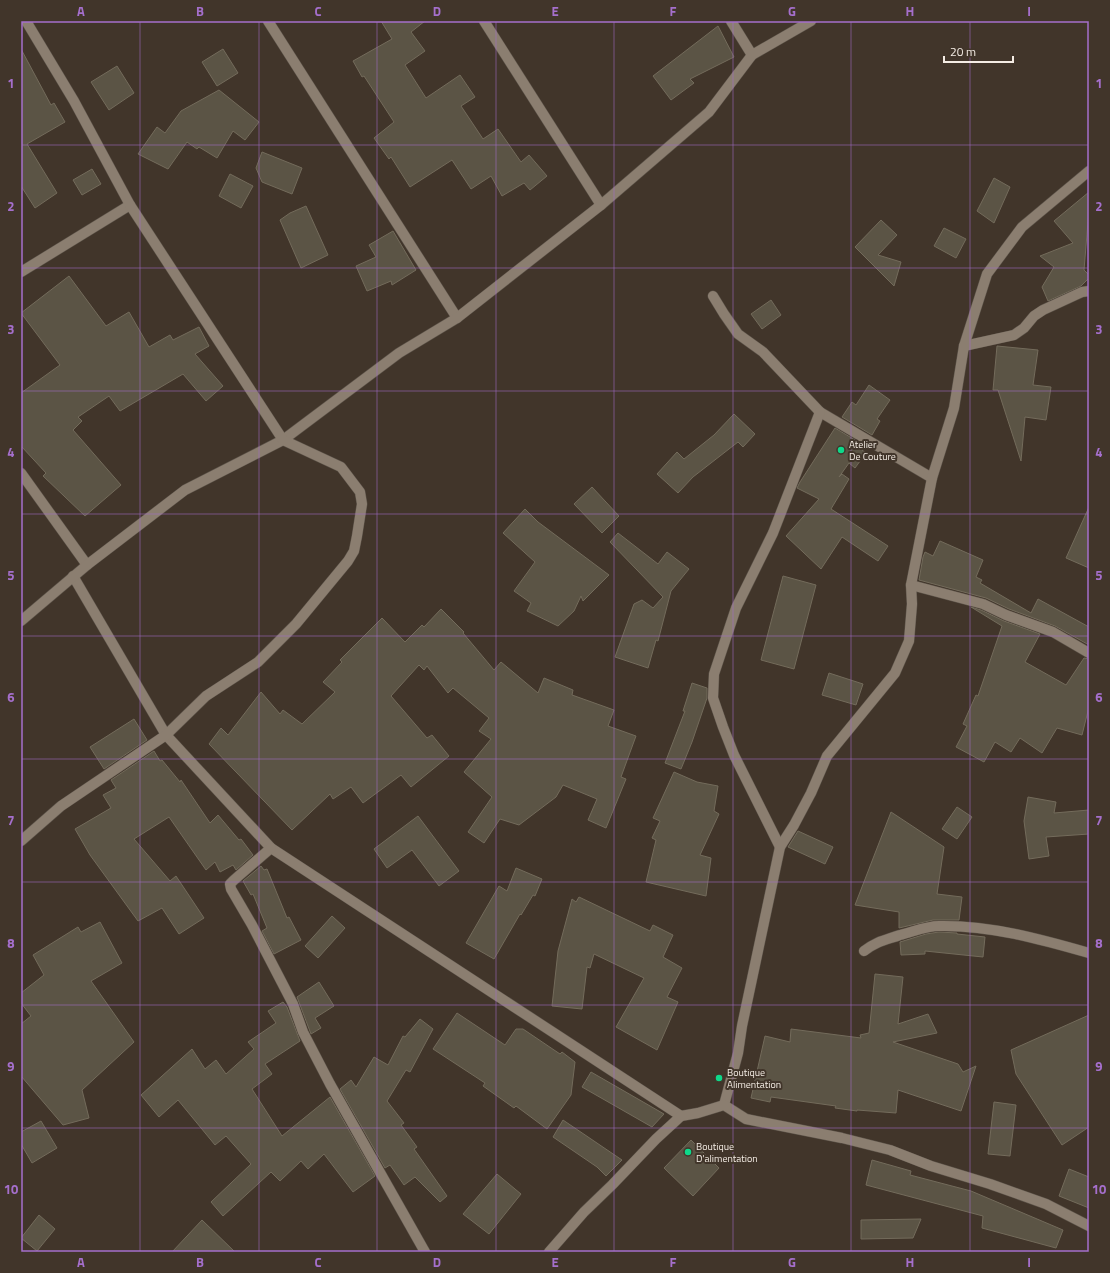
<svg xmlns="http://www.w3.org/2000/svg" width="1110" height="1273" viewBox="0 0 1110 1273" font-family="'Titillium Web',sans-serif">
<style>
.building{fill:#5b5445;stroke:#736b5b}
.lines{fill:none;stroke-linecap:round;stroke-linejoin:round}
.minor-casing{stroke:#5c5349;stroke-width:11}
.minor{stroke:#8b7e70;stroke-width:10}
.grid{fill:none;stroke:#a56fcc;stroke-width:1;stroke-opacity:0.55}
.poi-dot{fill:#0ed98a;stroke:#41352a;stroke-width:1.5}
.labels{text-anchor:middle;stroke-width:4;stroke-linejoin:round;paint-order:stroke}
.poi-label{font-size:10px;fill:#f4ece4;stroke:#41352a;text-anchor:start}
.neatline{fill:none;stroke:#a56fcc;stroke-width:1.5}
.grid-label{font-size:13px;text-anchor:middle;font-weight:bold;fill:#a56fcc}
</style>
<rect width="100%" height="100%" fill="#41352a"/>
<g class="building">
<polygon points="381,21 425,21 411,32 425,51 405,65 426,98 460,75 475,97 461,106 483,139 498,129 521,162 529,155 547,176 530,190 524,183 502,196 491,176 471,189 452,160 410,187 391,157 389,159 374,138 394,122 364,76 362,77 353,61 392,39"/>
<polygon points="718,26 734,57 690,79 694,83 671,100 653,76"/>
<polygon points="21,49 51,105 54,103 65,122 27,144 57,193 35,208 21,186"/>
<polygon points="223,49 238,73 217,86 202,62"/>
<polygon points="117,66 134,93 109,110 91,82"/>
<polygon points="219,90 259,122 245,140 233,131 217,158 199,147 197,149 187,142 168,169 138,154 157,127 165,133 181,111"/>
<polygon points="262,152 302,168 292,194 262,182 256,168"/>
<polygon points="92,169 101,184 82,195 73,180"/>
<polygon points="230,174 253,186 241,208 219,196"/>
<polygon points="994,178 1010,187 994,223 977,211"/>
<polygon points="1089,192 1089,210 1084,270 1089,275 1089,278 1081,286 1048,301 1042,287 1054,267 1040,256 1073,243 1054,221"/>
<polygon points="306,206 328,255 301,268 280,220 290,213"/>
<polygon points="881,220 897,235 878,255 901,262 894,286 855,247"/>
<polygon points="944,228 966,239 956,258 934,246"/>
<polygon points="393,231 416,270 392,285 391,281 367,291 356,266 376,257 369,245"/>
<polygon points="69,276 106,326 129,312 149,347 170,335 173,340 199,327 209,346 195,354 223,386 206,401 183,374 120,411 109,396 78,417 82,421 73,430 121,485 85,516 43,476 46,473 21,446 21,393 60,365 21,313"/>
<polygon points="771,300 781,315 762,329 751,314"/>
<polygon points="997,346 1038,350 1033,385 1051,387 1046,420 1025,417 1021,461 998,390 993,390"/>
<polygon points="869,385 890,400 877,419 880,421 872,435 842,417 852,402 856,405"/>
<polygon points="734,414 755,434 743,447 738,442 693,477 678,493 657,474 677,452 684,459 714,435"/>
<polygon points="835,428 865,446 862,450 866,453 855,468 849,463 839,477 842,474 849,479 831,509 888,546 878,561 842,537 821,569 786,536 819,499 797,488 800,482"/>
<polygon points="592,487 619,516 602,533 574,504"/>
<polygon points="1089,507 1089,568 1066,558"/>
<polygon points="525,509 538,522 609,575 583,601 581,596 574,611 558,626 527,611 531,603 514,591 535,562 503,533"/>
<polygon points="618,533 658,564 667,552 689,569 671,591 658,641 656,640 648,668 615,657 634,604 642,600 653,608 663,597 610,542"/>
<polygon points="940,541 983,560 976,577 982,580 980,583 1031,613 1038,599 1089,627 1089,645 1055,626 1009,609 986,598 919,580 923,557 925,552 933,556"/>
<polygon points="783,576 816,585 794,669 761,660"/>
<polygon points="971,607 981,610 1004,621 1040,634 1025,662 1066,685 1084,658 1089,659 1089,707 1082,735 1057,728 1042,753 1020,738 1011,752 995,742 984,762 956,747 967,726 963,724 976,695 978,696 1002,626"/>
<polygon points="441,609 464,632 463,633 494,670 501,662 538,693 544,678 573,690 572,695 614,710 608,726 636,736 621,777 626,779 606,828 588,820 597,799 563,785 556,797 519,825 500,819 484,843 468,832 492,797 464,772 491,739 479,731 489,718 453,688 448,693 427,666 424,670 419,665 391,696 427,738 432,735 449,756 411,787 401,775 363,803 351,787 333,799 330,794 292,830 209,744 221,728 228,735 261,692 280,714 283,710 302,724 335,692 323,682 342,662 340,660 382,618 405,642 422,625 424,627"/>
<polygon points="829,673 863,684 856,705 822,695"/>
<polygon points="692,683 707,688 707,698 692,742 681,769 665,763 685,711 683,711"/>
<polygon points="134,719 147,740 104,769 90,747"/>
<polygon points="154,751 160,761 162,760 180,782 181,780 210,823 218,815 239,840 241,839 253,855 236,870 233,865 220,872 215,862 206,870 169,817 134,839 170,881 176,876 204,918 179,934 162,908 138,921 90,855 75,829 111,808 103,795 116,788 111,780"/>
<polygon points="674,772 697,782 718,786 714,811 719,814 700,855 711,858 706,896 646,882 656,840 652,838 660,821 653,818"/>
<polygon points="1028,797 1056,802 1054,813 1089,810 1089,834 1046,837 1049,856 1029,859 1024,821"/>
<polygon points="957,807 972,817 957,839 942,829"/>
<polygon points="891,812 944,847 937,894 962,897 959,920 933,920 899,928 899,912 855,905"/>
<polygon points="418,816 459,871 439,886 412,850 387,868 374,849"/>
<polygon points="798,831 833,847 825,864 788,847"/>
<polygon points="261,866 264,870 267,869 287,918 289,917 301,940 274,954 262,931 267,928 253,894 251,895 243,881"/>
<polygon points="516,868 542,879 535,896 533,895 521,915 520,914 494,959 466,943 499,886 507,891"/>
<polygon points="579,897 650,931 653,925 673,935 663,957 682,968 667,997 678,1002 657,1050 616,1027 644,978 594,954 590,968 587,967 582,1009 552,1006 558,951 572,899 576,902"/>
<polygon points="332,916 345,928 318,958 305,946"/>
<polygon points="100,922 122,963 91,981 134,1042 82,1090 89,1118 63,1125 21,1076 21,1024 31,1016 21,1003 21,993 44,975 33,955 78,927 81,932"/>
<polygon points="939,932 957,933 957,934 985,937 983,957 925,951 925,954 901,955 900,942 926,934"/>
<polygon points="875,974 903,977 898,1024 928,1014 937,1033 893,1042 958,1064 963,1072 976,1066 961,1111 898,1090 896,1113 857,1110 857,1111 835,1108 836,1106 771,1097 770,1102 751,1098 765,1036 790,1042 791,1029 861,1038 860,1035 869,1033"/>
<polygon points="319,982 334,1006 315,1018 321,1028 311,1034 297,997"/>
<polygon points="283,1002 287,1007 300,1041 265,1064 272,1074 252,1089 282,1136 330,1097 375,1176 353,1192 324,1154 308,1169 301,1161 280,1181 271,1172 223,1216 211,1202 251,1164 226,1136 215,1145 178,1100 159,1117 141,1095 192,1049 205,1069 216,1060 226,1074 254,1049 248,1042 276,1023 268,1011"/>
<polygon points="457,1013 505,1045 516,1029 523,1029 560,1054 562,1052 575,1062 571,1095 547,1129 516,1106 514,1108 483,1086 485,1083 433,1049"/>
<polygon points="1089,1015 1089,1127 1062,1145 1016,1074 1011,1050"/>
<polygon points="420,1019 433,1029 410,1072 406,1070 387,1101 404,1123 401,1125 417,1147 414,1149 447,1196 440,1202 415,1177 404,1185 390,1165 385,1168 340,1089 351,1080 356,1087 374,1057 388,1065 403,1036 405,1037"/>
<polygon points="591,1072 664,1114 652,1127 582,1087"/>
<polygon points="994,1102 1016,1105 1010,1156 988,1154"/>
<polygon points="563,1120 622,1160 606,1176 597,1167 553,1137"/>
<polygon points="41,1121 57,1148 32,1163 21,1144 21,1132"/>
<polygon points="691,1140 719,1168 693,1196 664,1168"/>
<polygon points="872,1160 911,1171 910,1175 971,1191 1063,1230 1056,1248 982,1228 983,1216 866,1185"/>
<polygon points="1069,1169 1089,1177 1089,1208 1059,1196"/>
<polygon points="497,1174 521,1194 489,1234 463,1214"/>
<polygon points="39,1215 55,1229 37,1251 21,1238"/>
<polygon points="921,1219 913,1238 861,1239 861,1220"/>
<polygon points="202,1220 235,1252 172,1252"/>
</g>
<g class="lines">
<defs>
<g id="minor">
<polyline points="268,21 457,318"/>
<polyline points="484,21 601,205"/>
<polyline points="731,21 752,55"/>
<polyline points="21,272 130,205"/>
<polyline points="713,296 724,314 738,334 763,352 820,412 932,478"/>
<polyline points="964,346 1014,335 1024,328 1034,316 1043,310 1082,292 1089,291"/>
<polyline points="21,473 87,565"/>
<polyline points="73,576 166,735 271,848 681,1116"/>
<polyline points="911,585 932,478 954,408 964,346 987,274 1022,227 1089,171"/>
<polyline points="21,621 87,565 185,490 283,440 399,353 457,318 601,205 709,112 752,55 811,21"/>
<polyline points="21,841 61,806 166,735 206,696 258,662 296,624 348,561 354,551 357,536 362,504 360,492 341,467 283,440 130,205 74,101 26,21"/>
<polyline points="780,847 734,755 723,727 713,698 714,674 736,608 773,533 820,412"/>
<polyline points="271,848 234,880 230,884 231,889 252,925 293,1004 303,1032 330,1084 425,1252"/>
<path d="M864 951C877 941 886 940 900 935 913 932 926 926 939 926 990 925 1040 939 1089 953"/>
<polyline points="724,1105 738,1053 742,1026 780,847 794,825 811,793 827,756 895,673 909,641 912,604 911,585 983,604 1006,615 1053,632 1089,653"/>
<polyline points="549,1252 584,1212 612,1185 656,1139 681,1116 698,1113 724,1105 746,1119 842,1138 890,1150 931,1166 990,1184 1046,1204 1089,1226"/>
</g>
</defs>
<use href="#minor" class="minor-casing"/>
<use href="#minor" class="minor"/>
</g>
<path class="grid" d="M140 21V1252M259 21V1252M377 21V1252M496 21V1252M614 21V1252M733 21V1252M851 21V1252M970 21V1252M21 145H1089M21 268H1089M21 391H1089M21 514H1089M21 636H1089M21 759H1089M21 882H1089M21 1005H1089M21 1128H1089"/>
<g class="poi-dot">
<circle cx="841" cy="450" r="4"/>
<circle cx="719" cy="1078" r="4"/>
<circle cx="688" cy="1152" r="4"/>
</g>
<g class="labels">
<g class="poi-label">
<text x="849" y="448">Atelier<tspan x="849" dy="12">De Couture</tspan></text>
<text x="727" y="1076">Boutique<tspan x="727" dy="12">Alimentation</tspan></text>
<text x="696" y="1150">Boutique<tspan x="696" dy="12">D'alimentation</tspan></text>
</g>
</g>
<rect width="1110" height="1273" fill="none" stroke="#41352a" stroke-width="44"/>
<path d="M944 56v6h69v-6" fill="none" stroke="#f4ece4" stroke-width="2"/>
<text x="950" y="56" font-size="12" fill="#f4ece4" stroke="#41352a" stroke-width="3" paint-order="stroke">20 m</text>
<rect x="22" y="22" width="1066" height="1229" class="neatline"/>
<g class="grid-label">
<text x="81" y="16">A</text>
<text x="200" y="16">B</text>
<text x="318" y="16">C</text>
<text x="437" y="16">D</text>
<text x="555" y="16">E</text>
<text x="673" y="16">F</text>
<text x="792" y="16">G</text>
<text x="910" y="16">H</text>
<text x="1029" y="16">I</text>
<text x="11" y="88">1</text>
<text x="1099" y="88">1</text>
<text x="11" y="211">2</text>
<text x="1099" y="211">2</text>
<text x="11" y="334">3</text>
<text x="1099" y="334">3</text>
<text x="11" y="457">4</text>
<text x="1099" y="457">4</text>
<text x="11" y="580">5</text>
<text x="1099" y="580">5</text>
<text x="11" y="702">6</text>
<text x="1099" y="702">6</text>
<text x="11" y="825">7</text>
<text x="1099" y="825">7</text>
<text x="11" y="948">8</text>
<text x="1099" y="948">8</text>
<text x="11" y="1071">9</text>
<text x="1099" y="1071">9</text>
<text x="11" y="1194">10</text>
<text x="1099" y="1194">10</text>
<text x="81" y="1267">A</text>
<text x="200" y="1267">B</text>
<text x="318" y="1267">C</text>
<text x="437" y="1267">D</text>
<text x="555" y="1267">E</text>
<text x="673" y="1267">F</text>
<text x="792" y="1267">G</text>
<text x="910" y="1267">H</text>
<text x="1029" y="1267">I</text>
</g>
</svg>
